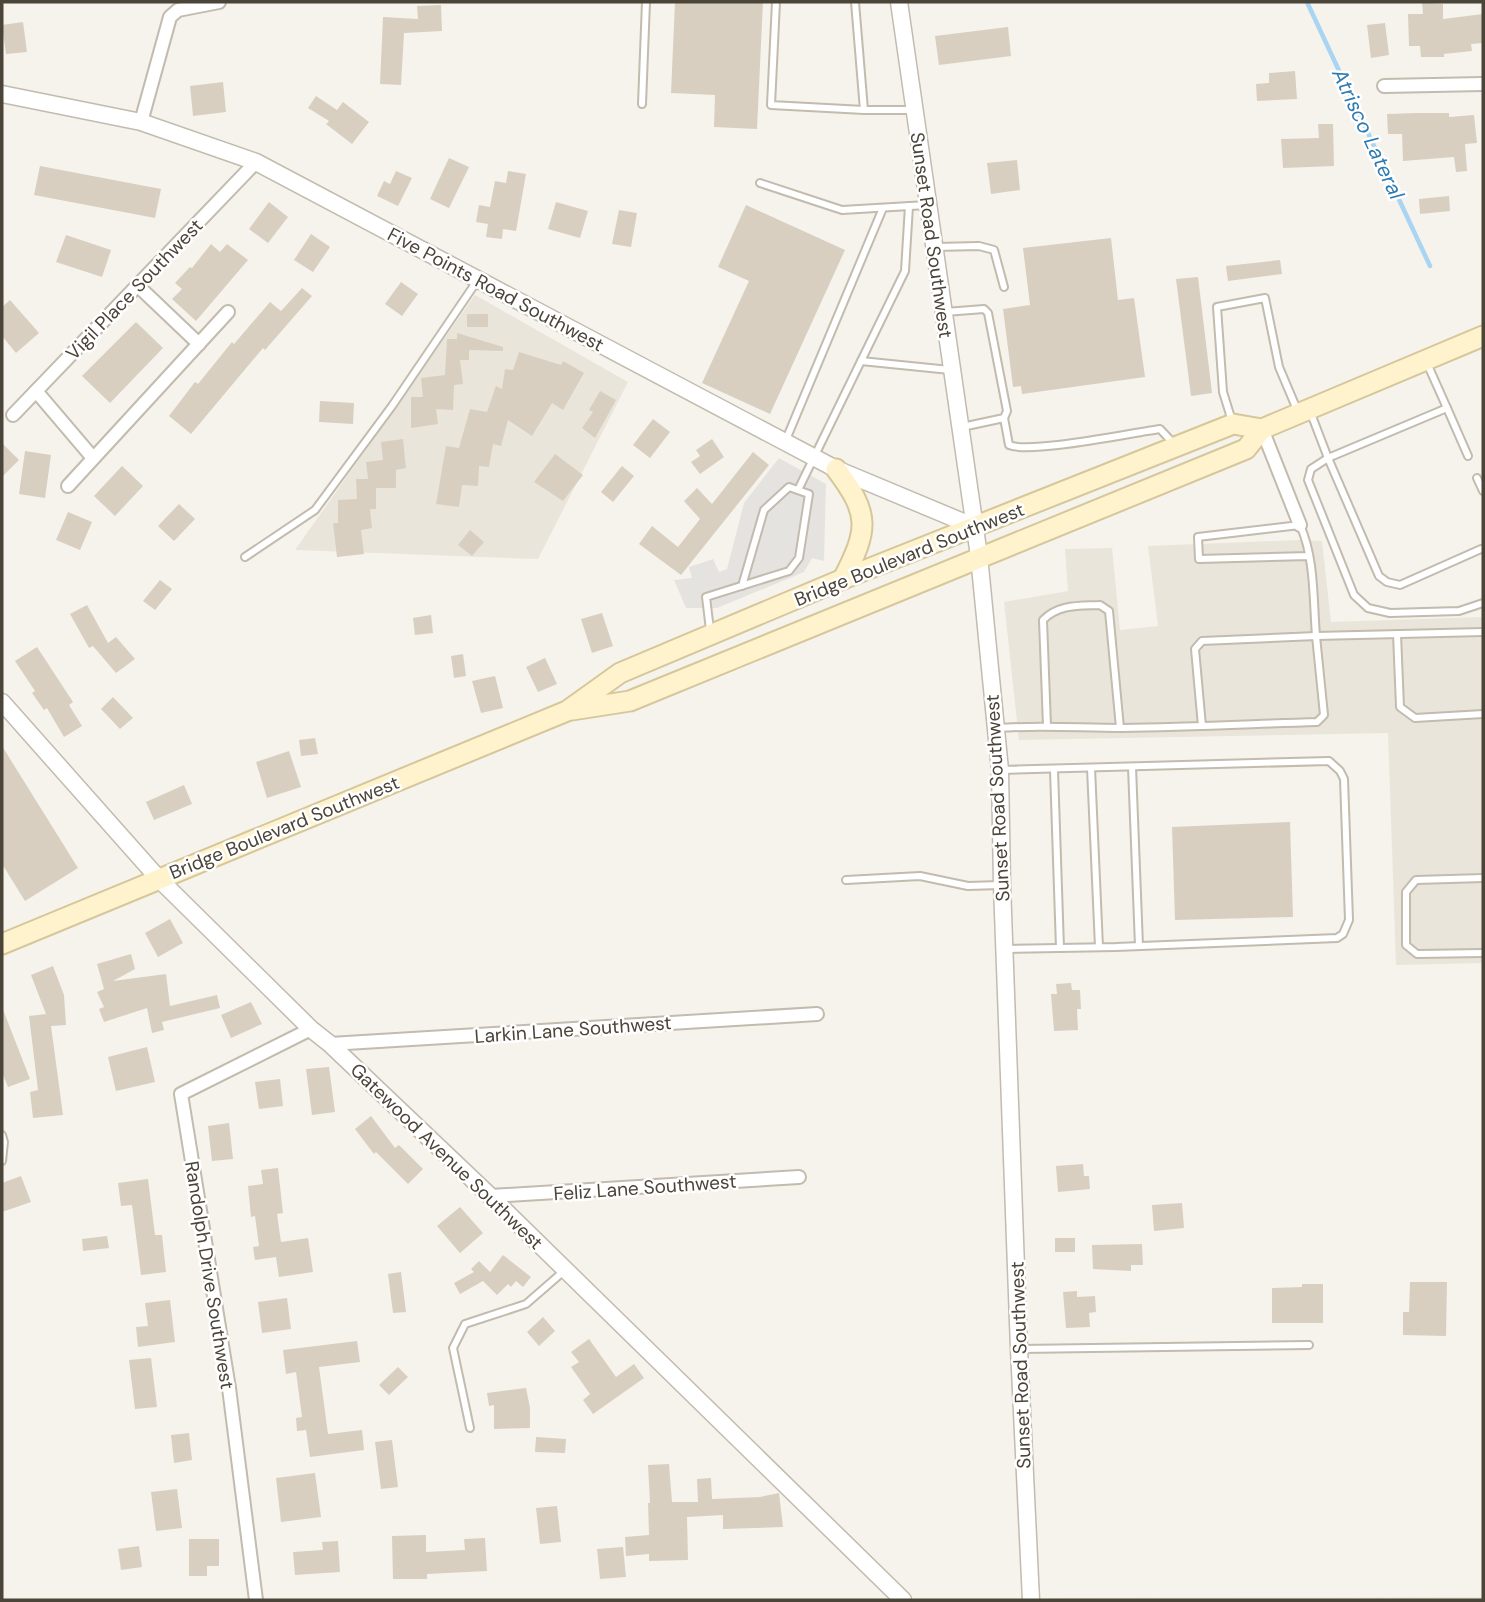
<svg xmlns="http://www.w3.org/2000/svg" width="1485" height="1602" viewBox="0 0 1485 1602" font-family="'DM Sans',sans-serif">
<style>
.residential{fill:#eae5da}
.education{fill:#efe8d6}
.parking{fill:#e5e3e0}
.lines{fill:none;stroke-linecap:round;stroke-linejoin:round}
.stream{stroke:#a9d4f2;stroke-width:4.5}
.building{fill:#d8cfc1}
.service-casing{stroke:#c2bbae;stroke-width:10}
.minor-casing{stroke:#c2bbae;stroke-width:16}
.tertiary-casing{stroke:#c2bbae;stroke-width:19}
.secondary-casing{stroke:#d6c79b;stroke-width:23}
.service{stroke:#fff;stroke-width:6}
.minor{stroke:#fff;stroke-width:12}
.tertiary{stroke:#fff;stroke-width:16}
.secondary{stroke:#fff3cd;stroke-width:19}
.labels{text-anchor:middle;stroke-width:5;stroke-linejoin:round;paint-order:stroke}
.street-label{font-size:19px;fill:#4b4439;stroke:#fff}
.water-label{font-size:21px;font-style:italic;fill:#2e7ab2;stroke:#fff}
</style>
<rect width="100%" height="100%" fill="#f6f3ec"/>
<g class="residential">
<polygon points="475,295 628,382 538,559 295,550"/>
<polygon points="1299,540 1322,541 1331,622 1483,617 1483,963 1396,965 1388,733 1019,740 1004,602 1068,591 1065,549 1112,548 1120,630 1158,626 1148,546"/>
</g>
<polygon class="education" points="1483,1597 1483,1600 1048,1600 1048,1598"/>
<polygon class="parking" points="779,458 826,484 824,561 812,558 804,572 717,608 686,608 674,580 692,578 689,567 713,559 719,572 727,569 744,503"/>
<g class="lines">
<polyline class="stream" points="1307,2 1430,266"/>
</g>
<g class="building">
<polygon points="675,2 763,2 757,129 714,127 715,95 671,93"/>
<polygon points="1422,2 1443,4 1443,19 1483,14 1483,43 1471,44 1472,51 1444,54 1444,57 1421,57 1420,46 1409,46 1408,14 1423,14"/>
<polygon points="441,5 442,31 404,33 401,85 380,84 383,17 418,19 417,6"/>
<polygon points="23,22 27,52 6,54 2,25"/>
<polygon points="1385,23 1389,55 1371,58 1367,25"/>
<polygon points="1008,27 1011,56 939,65 935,36"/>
<polygon points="1295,71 1297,99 1257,101 1256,84 1269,83 1269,73"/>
<polygon points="223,82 226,112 193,116 190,86"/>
<polygon points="316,96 337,110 343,102 369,122 352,144 326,124 329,121 308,108"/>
<polygon points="1418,113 1449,113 1449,117 1474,115 1477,143 1465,144 1467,171 1456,172 1454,157 1403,161 1402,134 1388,134 1387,114"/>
<polygon points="1318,124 1333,124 1334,166 1283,168 1281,139 1319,138"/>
<polygon points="449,158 469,167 449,208 430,199"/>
<polygon points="1017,160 1020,190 991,194 987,163"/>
<polygon points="40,166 161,189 155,218 34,195"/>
<polygon points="396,171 412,178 398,206 377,196 384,181 390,184"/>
<polygon points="508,171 526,174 516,231 503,229 502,239 486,237 488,224 476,222 479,205 490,207 495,181 506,183"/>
<polygon points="1449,196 1450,211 1420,214 1419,199"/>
<polygon points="269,202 288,217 268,243 249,229"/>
<polygon points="556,202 588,211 580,238 548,229"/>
<polygon points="746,205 845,250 770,414 702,383 749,281 718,267"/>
<polygon points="619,210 637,213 631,247 612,244"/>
<polygon points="311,234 330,247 313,272 294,260"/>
<polygon points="66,235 111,250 102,277 56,262"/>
<polygon points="1111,238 1118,300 1134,298 1145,377 1022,394 1021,386 1013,387 1003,309 1030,305 1023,248"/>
<polygon points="211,244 220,252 227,244 248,260 196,321 172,299 182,289 175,283 190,267 192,268"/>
<polygon points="1280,260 1282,274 1228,281 1226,266"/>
<polygon points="1198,277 1212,393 1191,396 1176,279"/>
<polygon points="401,282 418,294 402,316 385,304"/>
<polygon points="302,288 312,296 265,350 263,348 191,434 169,416 195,382 198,384 232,342 234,344 270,302 281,311"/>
<polygon points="10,300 39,333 16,353 2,336 2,307"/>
<rect x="467" y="314" width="21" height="13"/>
<polygon points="136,322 163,348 110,403 82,376"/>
<polygon points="457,333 503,347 503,351 469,350 469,360 460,360 463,384 454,385 453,410 436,409 438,424 411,428 411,397 423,397 421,378 445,375 447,339 457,339"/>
<polygon points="519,352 561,365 563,361 584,373 563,410 552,403 532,436 508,420 501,446 493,444 489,467 479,466 478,486 462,485 459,507 436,504 446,446 459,448 470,409 487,412 496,386 502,389 505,369 513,370"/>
<polygon points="600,391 616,400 595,438 582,428 593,412 589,410"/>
<polygon points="320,401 354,403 353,424 319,422"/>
<polygon points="653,419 670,432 650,458 633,445"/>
<polygon points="403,439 406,468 396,470 396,488 376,488 376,509 370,509 372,528 361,530 364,554 337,557 333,523 338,523 338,500 357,499 356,479 368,479 366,462 383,460 381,442"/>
<polygon points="712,439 724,457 700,474 691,462 700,456 696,450"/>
<polygon points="2,443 19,460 2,477"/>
<polygon points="25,451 51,455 45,498 19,494"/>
<polygon points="753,452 769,465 681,575 639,544 652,526 678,547 700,519 684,501 697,488 712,504"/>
<polygon points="555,454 583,475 563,501 534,482"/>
<polygon points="122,466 143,486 115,516 94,496"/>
<polygon points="622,466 634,476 613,502 601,492"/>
<polygon points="179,504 195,519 174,541 158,526"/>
<polygon points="68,512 92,522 80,550 56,540"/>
<polygon points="470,530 484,542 472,556 458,545"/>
<polygon points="160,580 172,589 155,610 143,601"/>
<polygon points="87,605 108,643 116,637 135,659 116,673 93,646 89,648 70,614"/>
<polygon points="602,613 613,646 592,653 581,619"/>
<polygon points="431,615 433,633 415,635 413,618"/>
<polygon points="37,647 73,702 69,705 82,726 64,737 47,708 44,710 32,693 35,691 15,661"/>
<polygon points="463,654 466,676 454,678 451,656"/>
<polygon points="545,658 557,684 538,692 526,667"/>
<polygon points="495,676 503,708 481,713 472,681"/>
<polygon points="113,697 133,718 120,729 101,709"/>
<polygon points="315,738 318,754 301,756 299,740"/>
<polygon points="2,746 78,868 25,901 2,864"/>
<polygon points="289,751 301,787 267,798 256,762"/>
<polygon points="184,785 192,804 154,820 146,802"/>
<polygon points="1290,822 1293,917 1175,920 1172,827"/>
<polygon points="170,919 183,943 158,957 145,933"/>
<polygon points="131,954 135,969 113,981 166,974 170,1006 217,995 220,1008 162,1022 164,1030 152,1033 147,1008 104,1022 99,1009 104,1007 97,992 104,989 97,964"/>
<polygon points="53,966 64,995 66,1025 51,1026 63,1115 33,1118 30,1092 38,1090 29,1016 46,1014 31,975"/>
<polygon points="1071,983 1072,990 1080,990 1081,1009 1077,1009 1078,1030 1054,1031 1051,994 1057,994 1056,984"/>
<polygon points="251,1002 262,1024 231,1038 221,1015"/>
<polygon points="2,1007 30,1079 8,1087 2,1072"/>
<polygon points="147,1047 155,1082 116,1091 108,1057"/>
<polygon points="329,1067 335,1112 312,1115 306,1069"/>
<polygon points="280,1079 283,1106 259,1109 255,1082"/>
<polygon points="371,1116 395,1148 399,1145 423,1169 408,1184 376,1152 374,1154 355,1129"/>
<polygon points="229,1123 233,1159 212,1161 208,1126"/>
<polygon points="1083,1164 1084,1176 1089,1176 1090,1189 1058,1192 1056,1166"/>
<polygon points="278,1168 283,1213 277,1214 281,1242 308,1238 313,1272 279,1277 276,1257 255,1260 253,1247 259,1246 255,1216 251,1217 248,1186 263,1184 261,1170"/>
<polygon points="21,1176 31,1202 2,1212 2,1183"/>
<polygon points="148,1179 155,1235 162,1235 166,1272 141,1275 132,1205 121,1206 118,1183"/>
<polygon points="1182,1203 1184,1228 1154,1231 1152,1205"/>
<polygon points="460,1207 483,1233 460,1253 437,1226"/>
<polygon points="107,1236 109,1248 83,1251 82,1239"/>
<rect x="1055" y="1238" width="20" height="14"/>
<polygon points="1142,1244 1143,1265 1131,1265 1131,1271 1093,1269 1092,1245"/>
<polygon points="503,1255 531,1277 523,1287 516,1281 511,1287 508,1284 497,1295 483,1281 460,1294 454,1283 474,1272 471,1269 479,1261 490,1272"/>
<polygon points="401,1272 406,1312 393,1313 388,1274"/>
<polygon points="1410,1282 1447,1282 1446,1336 1403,1335 1403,1312 1409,1312"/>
<polygon points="1302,1284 1323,1284 1323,1323 1272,1323 1272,1288 1302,1287"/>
<polygon points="1077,1291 1077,1297 1095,1296 1096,1312 1089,1313 1090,1327 1066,1328 1063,1292"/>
<polygon points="287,1298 291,1329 262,1333 258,1302"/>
<polygon points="170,1300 175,1342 138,1347 136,1327 148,1326 145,1303"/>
<polygon points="543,1317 555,1331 539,1346 527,1332"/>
<polygon points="589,1339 616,1377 634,1364 644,1378 593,1414 583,1400 590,1394 571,1367 579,1362 571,1352"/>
<polygon points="357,1341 360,1362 319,1367 328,1434 362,1430 364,1450 310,1457 306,1430 297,1431 296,1418 302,1417 296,1372 286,1374 283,1350"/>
<polygon points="151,1358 157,1407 135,1409 129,1360"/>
<polygon points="398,1367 408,1377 389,1395 379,1385"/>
<polygon points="526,1388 530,1408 530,1428 494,1429 494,1405 489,1406 487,1393"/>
<polygon points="189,1433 192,1460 174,1463 171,1435"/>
<polygon points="536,1437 566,1439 565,1453 535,1452"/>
<polygon points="392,1440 398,1487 381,1489 375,1442"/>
<polygon points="669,1464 672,1502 698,1502 697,1479 711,1478 712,1499 760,1497 779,1493 783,1527 723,1529 723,1515 687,1517 688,1560 649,1561 649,1554 626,1556 625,1537 649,1535 648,1503 650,1503 648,1465"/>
<polygon points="315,1473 321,1517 281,1522 276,1478"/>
<polygon points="177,1489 182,1528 156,1531 151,1492"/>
<polygon points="557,1506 561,1542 540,1544 536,1508"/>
<polygon points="426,1535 426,1552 465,1550 464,1539 485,1538 487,1571 427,1574 427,1579 393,1579 392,1536"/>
<polygon points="189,1539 219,1539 219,1566 207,1566 207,1576 189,1576"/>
<polygon points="338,1541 340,1572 295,1575 293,1552 323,1550 322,1542"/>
<polygon points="139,1546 142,1567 121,1570 118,1549"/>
<polygon points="623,1547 626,1577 600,1579 597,1549"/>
</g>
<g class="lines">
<defs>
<g id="service">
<polyline points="776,2 771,105 864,110 913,110"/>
<polyline points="855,2 864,110"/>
<polyline points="642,104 646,2"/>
<polyline points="760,183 842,210 927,205"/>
<polyline points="935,247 979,246 994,250 1004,287"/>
<polyline points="945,312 984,309 988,313 1007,411 1004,418 962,427"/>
<polyline points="861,361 950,370"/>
<polyline points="1447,408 1468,456"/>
<polyline points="1310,411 1328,458 1447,408 1426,361"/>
<path d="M1004 418 1009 445C1031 454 1130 433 1160 429L1174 444"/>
<polyline points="1232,421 1223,392 1217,307 1265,298 1279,367 1298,412"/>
<polyline points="785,442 883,208"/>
<polyline points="1477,478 1483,491"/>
<polyline points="798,490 905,271 909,206"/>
<polyline points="1481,549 1400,585 1387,582 1379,576 1328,458 1311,469 1308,480 1354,595 1368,608 1390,613 1459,611 1483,603"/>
<path d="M1309 556 1199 559 1198 537 1300 525C1315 558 1313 599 1316 636L1483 632"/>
<polyline points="245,557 315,510 392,406 477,281"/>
<polyline points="710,630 706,597 789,571 799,558 809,494 789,487 764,510 742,586"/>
<polyline points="1397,634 1400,707 1415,718 1483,714"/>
<path d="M1047 726 1043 620C1059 604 1079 606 1100 605L1109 611 1120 728"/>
<path d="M998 728C1040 725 1081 728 1122 728 1187 727 1252 724 1317 722L1324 715 1316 636 1202 641 1195 649 1202 726"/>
<polyline points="1132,767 1139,946"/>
<polyline points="1091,768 1099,947"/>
<polyline points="1002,770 1329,761 1340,771 1344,779 1349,920 1343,934 1337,938 1116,947 1005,949"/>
<polyline points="1054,770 1060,948"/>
<polyline points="1483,878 1416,880 1406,892 1406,945 1417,954 1483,953"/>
<polyline points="846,880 920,876 968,886 1000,885"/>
<polyline points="2,1135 4,1142 2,1161"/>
<polyline points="1021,1349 1309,1345"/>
<polyline points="470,1428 453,1348 465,1324 526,1304 564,1271"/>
</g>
<g id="minor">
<polyline points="1384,86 1483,84"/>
<polyline points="141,122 170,17 178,10 219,2"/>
<polyline points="137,285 199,344"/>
<polyline points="36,391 93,458"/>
<polyline points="13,415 256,162"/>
<polyline points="1262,429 1300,525"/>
<polyline points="68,486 228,312"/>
<polyline points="330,1044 817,1014"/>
<polyline points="490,1196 799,1177"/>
<polyline points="256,1600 229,1388 181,1094 311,1029"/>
</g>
<g id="tertiary">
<polyline points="899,2 979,556 1000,770 1002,885 1019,1349 1031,1600"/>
<polyline points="2,94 141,122 256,162 836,469 975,527"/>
<polyline points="2,702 159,879 311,1029 330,1044 490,1196 903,1600"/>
</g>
<g id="secondary">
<path d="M836 469C871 515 868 530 843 579"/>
<polyline points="572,710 630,701 1246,449 1262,429 1483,336"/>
<polyline points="2,944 567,711 620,673 843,579 1233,424 1262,429"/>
</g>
</defs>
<use href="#service" class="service-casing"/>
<use href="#minor" class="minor-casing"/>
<use href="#tertiary" class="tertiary-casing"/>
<use href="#secondary" class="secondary-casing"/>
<use href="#service" class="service"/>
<use href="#minor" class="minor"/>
<use href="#tertiary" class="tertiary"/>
<use href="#secondary" class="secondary"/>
</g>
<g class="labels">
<g class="street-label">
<text transform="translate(932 235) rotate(82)" y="7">Sunset Road Southwest</text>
<text transform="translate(134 289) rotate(-46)" y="7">Vigil Place Southwest</text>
<text transform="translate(496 289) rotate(28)" y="7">Five Points Road Southwest</text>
<text transform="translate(909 554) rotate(-22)" y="7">Bridge Boulevard Southwest</text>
<text transform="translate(997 798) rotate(-93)" y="7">Sunset Road Southwest</text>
<text transform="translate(284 827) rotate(-22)" y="7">Bridge Boulevard Southwest</text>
<text transform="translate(573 1029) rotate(-4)" y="7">Larkin Lane Southwest</text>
<text transform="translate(447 1156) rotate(44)" y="7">Gatewood Avenue Southwest</text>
<text transform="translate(645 1187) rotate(-4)" y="7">Feliz Lane Southwest</text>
<text transform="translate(210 1275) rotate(81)" y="7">Randolph Drive Southwest</text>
<text transform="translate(1020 1365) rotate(-92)" y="7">Sunset Road Southwest</text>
</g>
<g class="water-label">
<text transform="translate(1368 134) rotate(65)" y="7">Atrisco Lateral</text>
</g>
</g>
<rect width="1485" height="1602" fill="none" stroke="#4b4439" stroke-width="7"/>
</svg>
